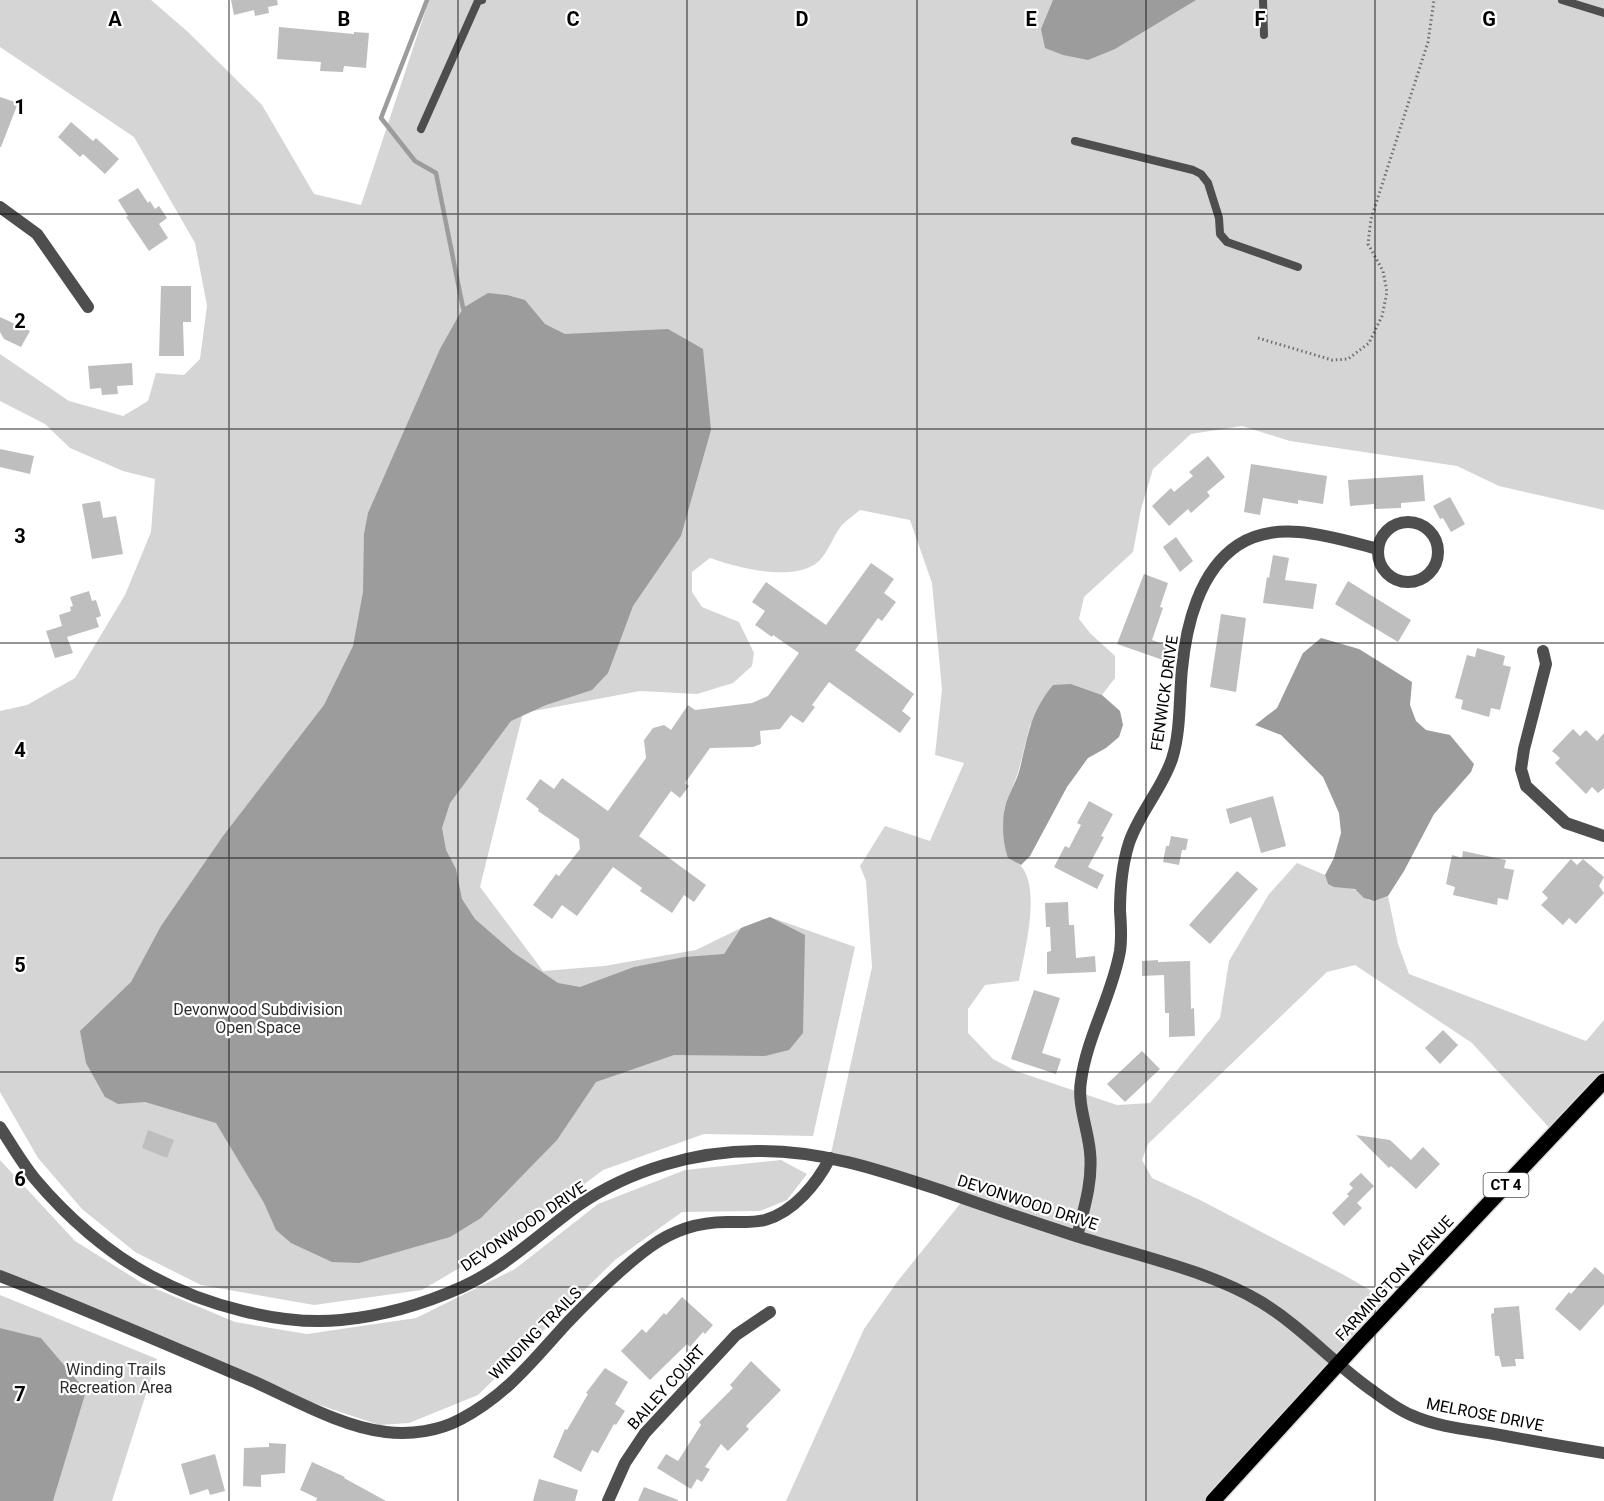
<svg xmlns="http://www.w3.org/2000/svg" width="1604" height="1501" viewBox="0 0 1604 1501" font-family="Roboto,sans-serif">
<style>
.green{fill:#d5d5d5}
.water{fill:#9c9c9c}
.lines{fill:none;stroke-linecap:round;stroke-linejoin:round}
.stream{stroke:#9c9c9c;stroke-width:4.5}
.building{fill:#bebebe}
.primary-casing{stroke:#dbdbdb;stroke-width:18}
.path{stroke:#707070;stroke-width:3;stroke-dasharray:1.5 3;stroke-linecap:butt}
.lane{stroke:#4e4e4e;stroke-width:8}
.street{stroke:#4e4e4e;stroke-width:12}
.primary{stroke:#000;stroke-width:15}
.grid{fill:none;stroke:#000;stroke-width:1.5;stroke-opacity:0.55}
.labels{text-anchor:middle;stroke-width:4.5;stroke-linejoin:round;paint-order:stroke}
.shield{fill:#fff;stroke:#4c4c4c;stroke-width:1.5}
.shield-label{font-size:15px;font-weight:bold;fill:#000}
.street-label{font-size:16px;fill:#000;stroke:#fff}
.park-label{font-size:16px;fill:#2c2c2c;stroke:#fff}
.grid-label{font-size:20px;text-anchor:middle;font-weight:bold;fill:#000;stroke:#fff;stroke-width:4.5;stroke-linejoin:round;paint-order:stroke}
</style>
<rect width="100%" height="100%" fill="#fff"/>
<g class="green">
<path d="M0 0H151L188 32 262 105 314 194 361 205 429 0H1604V510L1499 486 1457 466 1290 441 1242 426 1191 434 1153 469 1141 509 1133 552 1084 597 1079 619 1090 633 1115 656V678L1102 695 1071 684 1030 725 1018 773 1004 809 1008 858C1012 860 1017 862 1020 865 1042 887 1024 954 1019 981L985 985 968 1009V1033L993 1059 1016 1071 1117 1105 1150 1103 1220 1018 1229 961 1269 894 1297 863 1325 875 1328 884C1336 885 1345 886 1353 889 1371 895 1361 907 1388 896L1398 944 1409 974 1586 1041 1604 1020V1081L1554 1133 1472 1043 1355 965 1327 972 1148 1144 1142 1160 1152 1178 1200 1200 1344 1275 1394 1304 1213 1501H786L864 1329 897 1282 964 1199 830 1158 872 967 866 881 860 866 885 826 930 841 964 763 935 755 942 689 932 583 910 520 860 510C854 515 847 520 842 525 833 536 829 551 819 561 795 583 738 568 710 558L692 572V592L702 607 739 622 754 653 752 666 733 683 697 694 640 691 523 713 480 887 543 971 604 966 696 950 741 928 770 917 855 947 813 1136 704 1134 603 1170 519 1233 422 1290 314 1305 201 1285 135 1252 82 1209 38 1158 0 1092V711L27 705 75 678 125 595 151 532 155 479 123 471 70 448 45 424 0 401V354L69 401 123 416 148 401 156 373 184 375 200 359 207 306 195 243 134 137 0 47Z"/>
<polygon points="0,1160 75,1241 142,1283 235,1322 307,1334 416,1318 515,1269 598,1204 685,1170 781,1160 807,1174 787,1200 760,1211 682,1212 615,1260 478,1395 409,1423 379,1425 296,1397 0,1271"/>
<polygon points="0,1295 157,1359 112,1501 53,1501 85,1391 41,1338 0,1328"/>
</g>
<g class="water">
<polygon points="1053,0 1196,0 1115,49 1088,60 1063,55 1045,48 1041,29"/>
<polygon points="488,293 507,295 525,300 545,324 565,334 668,329 703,349 711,430 681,536 633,606 608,673 592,690 546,705 511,721 450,803 442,828 446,850 456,869 462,899 475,919 514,953 558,983 580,987 634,967 684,957 724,954 741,928 770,917 805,935 803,1033 789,1050 765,1056 674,1055 596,1082 557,1140 481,1218 450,1237 359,1263 332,1262 291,1243 276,1230 264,1203 216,1123 145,1102 118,1104 105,1097 86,1063 80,1031 131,982 161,926 223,836 324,705 353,646 363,592 364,534 368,513 440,349 463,308"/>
<polygon points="1321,638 1359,649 1412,682 1410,705 1416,721 1426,730 1450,735 1474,764 1471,772 1434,814 1404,871 1388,896 1374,901 1364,898 1355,889 1334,887 1328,884 1325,875 1334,858 1341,833 1339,813 1323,777 1281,735 1255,725 1277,708 1303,653"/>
<path d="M1071 684 1102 695 1120 711 1123 725 1119 737 1106 748 1088 758 1067 787 1030 856 1021 865 1008 858C1003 843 1002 828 1004 812 1006 798 1015 785 1019 772 1028 738 1029 714 1053 685Z"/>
<polygon points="0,1328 41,1338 86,1391 53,1501 0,1501"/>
</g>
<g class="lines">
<polyline class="stream" points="427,0 381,118 415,161 436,173 463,308"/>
</g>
<g class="building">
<polygon points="231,0 277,0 278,5 268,7 269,13 255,16 254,10 234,15"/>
<polygon points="279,27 354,34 354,32 369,33 366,68 344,66 343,72 320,71 321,62 277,59"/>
<polygon points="0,97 18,103 1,147 0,147"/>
<polygon points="71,122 93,141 96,138 119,159 105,174 83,154 80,157 58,137"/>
<polygon points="138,188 148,203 150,201 155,209 159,206 167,218 159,224 168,238 149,251 126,217 128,216 118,200"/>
<polygon points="161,286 191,286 191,322 183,322 184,356 159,356"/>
<polygon points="0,317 30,331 21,347 4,339 0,332"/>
<polygon points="132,363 133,385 117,386 118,394 102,395 101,388 90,389 88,366"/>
<polygon points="0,449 34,456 30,474 0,467"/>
<polygon points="1208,456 1225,477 1207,492 1210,496 1191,513 1188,509 1169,526 1152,506 1171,488 1174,492 1193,476 1189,472"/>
<polygon points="1251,464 1327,476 1323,504 1298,500 1298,504 1263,498 1260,515 1244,512"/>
<polygon points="1423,475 1425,501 1401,503 1401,508 1374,509 1374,504 1350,506 1348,480"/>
<polygon points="1450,497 1465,524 1451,532 1443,518 1440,519 1433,506"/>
<polygon points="100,501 103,518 116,516 123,554 92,559 82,504"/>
<polygon points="1176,537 1193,561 1180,572 1163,547"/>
<polygon points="1273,555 1289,558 1285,580 1317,584 1313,609 1263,603 1267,577 1269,578"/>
<polygon points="871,563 894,579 884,593 896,602 882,621 878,618 855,650 914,694 902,711 911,718 900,733 829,682 812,705 815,707 803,723 791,715 780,729 760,731 761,744 753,747 710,748 685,783 689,786 680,798 671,791 639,836 706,885 694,902 684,895 672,913 640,891 642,888 613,867 577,916 562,905 552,919 533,905 556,874 559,876 580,849 579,839 538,811 539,809 526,799 540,779 554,789 562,778 608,811 646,758 644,740 653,728 664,725 671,730 688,705 695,710 752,703 768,696 799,653 773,635 772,637 755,625 765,611 752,602 766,582 826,625"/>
<polygon points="1144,574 1168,583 1160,607 1163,608 1152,640 1169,646 1163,660 1117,644"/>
<polygon points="1348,581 1411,620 1398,642 1335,604"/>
<polygon points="89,591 92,601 96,600 101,616 96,618 99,627 67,637 73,653 55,658 46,631 62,626 59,615 71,611 70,607 73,606 70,597"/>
<polygon points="1221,614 1246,618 1236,692 1210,687"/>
<polygon points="1477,648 1505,656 1503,665 1511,667 1500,710 1491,708 1489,717 1461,709 1463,700 1455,698 1467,655 1475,657"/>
<polygon points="1573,729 1580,736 1586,730 1597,741 1604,733 1604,788 1598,793 1592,787 1586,794 1555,763 1560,758 1552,751"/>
<polygon points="1273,796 1286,846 1261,853 1251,817 1230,824 1226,809"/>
<polygon points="1089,801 1113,814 1101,836 1104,837 1088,867 1104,875 1097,889 1054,867 1065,846 1069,848 1081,825 1077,823"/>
<polygon points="1171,836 1188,839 1186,850 1182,850 1179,865 1163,862 1166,846 1169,846"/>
<polygon points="1463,851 1506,860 1504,868 1514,870 1508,900 1498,898 1497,905 1453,895 1455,887 1446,884 1452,855 1462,858"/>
<polygon points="1571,859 1577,865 1583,859 1604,877 1599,886 1604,893 1576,924 1569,918 1563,925 1541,905 1548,898 1542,892"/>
<polygon points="1237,871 1258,889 1210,944 1189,925"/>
<polygon points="1068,902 1069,925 1074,925 1076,958 1095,956 1096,972 1047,974 1047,952 1051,951 1050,927 1046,927 1045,903"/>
<polygon points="1158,960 1158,962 1190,961 1191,1009 1194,1008 1195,1036 1169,1037 1169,1013 1165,1013 1164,975 1142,976 1142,961"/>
<polygon points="1034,990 1060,998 1042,1053 1061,1059 1056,1074 1011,1059"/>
<polygon points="1443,1030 1458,1045 1440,1064 1425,1048"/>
<polygon points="1142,1051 1160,1069 1125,1102 1107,1084"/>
<polygon points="148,1130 174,1140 167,1158 142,1148"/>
<polygon points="1356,1135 1390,1140 1411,1160 1423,1147 1440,1164 1416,1189 1391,1166 1389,1168"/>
<polygon points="1361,1173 1374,1186 1357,1203 1362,1208 1344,1226 1332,1213 1349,1196 1347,1194 1353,1188 1349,1184"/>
<polygon points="1595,1267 1604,1275 1604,1304 1580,1331 1555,1309 1569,1292 1571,1294"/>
<polygon points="682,1297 713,1325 705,1334 703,1332 690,1347 687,1344 650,1380 621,1351 642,1329 646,1333 664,1313 666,1315"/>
<polygon points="1519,1306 1524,1359 1515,1359 1516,1366 1502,1367 1499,1356 1495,1356 1491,1314 1494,1313 1494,1308"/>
<polygon points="751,1361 781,1390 746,1426 749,1429 728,1451 721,1444 705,1467 710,1469 702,1482 697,1479 691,1489 657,1468 666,1454 678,1461 701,1425 699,1422 733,1388 730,1385"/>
<polygon points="605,1368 628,1382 615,1404 625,1411 616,1425 614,1424 598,1453 592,1450 581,1472 553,1457 565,1429 567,1430 588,1394 586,1393"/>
<polygon points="269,1443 286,1444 285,1473 261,1475 261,1487 243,1486 244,1448 269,1447"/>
<polygon points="215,1454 225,1491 210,1495 208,1489 190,1495 181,1464"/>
<polygon points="312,1462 345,1477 344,1478 386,1501 316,1501 317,1498 300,1490"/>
<polygon points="539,1479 578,1490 575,1501 533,1501"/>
<polygon points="644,1487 678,1500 678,1501 638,1501"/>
</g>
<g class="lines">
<defs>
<polyline id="primary" points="1213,1501 1360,1340 1604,1081"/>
</defs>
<use href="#primary" class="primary-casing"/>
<polyline class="path" points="1258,338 1332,360 1348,359 1369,343 1382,316 1387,292 1383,271 1368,244 1371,219 1428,42 1434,0"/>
<g class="lane">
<polyline points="1263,0 1264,35"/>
<polyline points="1562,0 1604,13"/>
<polyline points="421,129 478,1 482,0"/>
<polyline points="1075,141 1193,170 1201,174 1208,183 1219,218 1220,234 1227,242 1298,267"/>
</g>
<g class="street">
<polyline points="0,207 37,234 88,307"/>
<circle cx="1408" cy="552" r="30"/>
<polyline points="1543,651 1546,664 1524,749 1521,769 1526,786 1566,823 1604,836"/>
<path d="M0 1127C11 1144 22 1163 35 1179 67 1217 108 1253 151 1276 204 1305 281 1326 341 1320 382 1316 424 1304 462 1287 506 1267 540 1233 579 1205 630 1170 696 1151 757 1151 821 1150 880 1170 940 1190 985 1206 1030 1221 1076 1236 1135 1255 1208 1270 1261 1302 1302 1327 1334 1364 1373 1391 1385 1400 1397 1409 1411 1415 1435 1426 1463 1429 1489 1433 1527 1440 1566 1447 1604 1453"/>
<path d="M1077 1236C1084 1209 1093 1181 1090 1152 1088 1129 1077 1104 1081 1081 1087 1036 1112 996 1120 951 1122 938 1121 924 1120 911 1120 888 1122 865 1129 843 1139 813 1162 789 1172 759 1181 731 1179 698 1182 669 1186 626 1199 571 1238 545 1279 518 1335 538 1378 549"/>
<path d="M0 1276C86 1309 170 1346 255 1382 295 1400 342 1427 386 1432 411 1435 439 1431 461 1419 507 1395 534 1359 568 1322 593 1296 621 1268 650 1247 673 1230 699 1222 727 1222 740 1222 753 1223 765 1220 794 1212 817 1183 830 1158"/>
<polyline points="608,1501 625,1463 645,1433 736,1335 770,1312"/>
</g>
<use href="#primary" class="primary"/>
</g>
<path class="grid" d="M229 0V1501M458 0V1501M687 0V1501M917 0V1501M1146 0V1501M1375 0V1501M0 214H1604M0 429H1604M0 643H1604M0 858H1604M0 1072H1604M0 1287H1604"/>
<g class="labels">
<rect class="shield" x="1483.5" y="1173" width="45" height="24" rx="4.5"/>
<g class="shield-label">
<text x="1506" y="1190">CT 4</text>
</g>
<g class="street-label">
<text transform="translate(1164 693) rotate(-82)" y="6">FENWICK DRIVE</text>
<text transform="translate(1028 1202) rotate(18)" y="6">DEVONWOOD DRIVE</text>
<text transform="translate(523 1226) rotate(-34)" y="6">DEVONWOOD DRIVE</text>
<text transform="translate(1394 1278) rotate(-47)" y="6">FARMINGTON AVENUE</text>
<text transform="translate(535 1333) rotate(-45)" y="6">WINDING TRAILS</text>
<text transform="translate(666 1387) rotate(-48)" y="6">BAILEY COURT</text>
<text transform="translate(1485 1414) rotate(11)" y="6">MELROSE DRIVE</text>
</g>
<g class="park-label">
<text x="258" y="1015">Devonwood Subdivision<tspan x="258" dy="18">Open Space</tspan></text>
<text x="116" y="1375">Winding Trails<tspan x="116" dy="18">Recreation Area</tspan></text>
</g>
</g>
<g class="grid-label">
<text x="115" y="26">A</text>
<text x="344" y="26">B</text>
<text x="573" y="26">C</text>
<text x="802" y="26">D</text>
<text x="1031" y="26">E</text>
<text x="1260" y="26">F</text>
<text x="1489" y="26">G</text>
<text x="20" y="114">1</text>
<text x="20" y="328">2</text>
<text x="20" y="543">3</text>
<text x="20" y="757">4</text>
<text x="20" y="972">5</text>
<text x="20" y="1186">6</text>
<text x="20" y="1401">7</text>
</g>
</svg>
